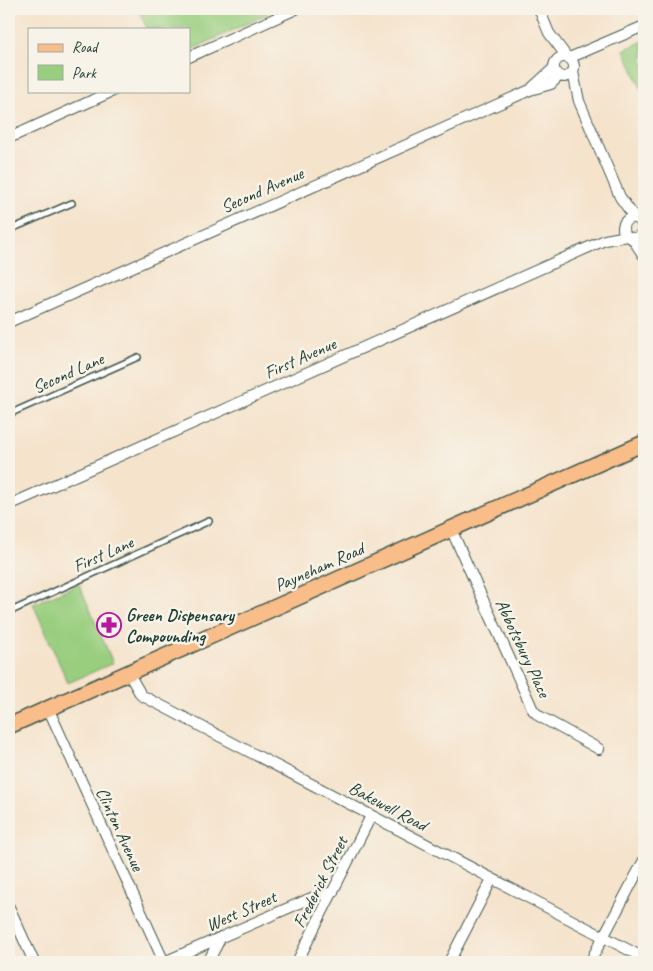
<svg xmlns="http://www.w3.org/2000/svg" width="653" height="971" viewBox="0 0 653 971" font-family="Caveat,sans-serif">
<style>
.green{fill:#99ce7f;stroke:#5c865a}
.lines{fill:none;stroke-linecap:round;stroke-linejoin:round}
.lane-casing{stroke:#3f564b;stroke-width:8}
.street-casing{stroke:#3f564b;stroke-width:12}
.primary-casing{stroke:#3f564b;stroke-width:18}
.lane{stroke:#fff;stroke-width:5}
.street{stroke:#fff;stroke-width:10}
.primary{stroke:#f8bd89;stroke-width:15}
.labels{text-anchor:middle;stroke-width:5;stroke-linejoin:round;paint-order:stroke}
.street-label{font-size:18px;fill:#1f3d34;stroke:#f7f3e8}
.poi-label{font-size:18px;font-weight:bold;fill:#1f3d34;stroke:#f7f3e8;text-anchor:start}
</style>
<rect width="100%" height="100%" fill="#f7f3e8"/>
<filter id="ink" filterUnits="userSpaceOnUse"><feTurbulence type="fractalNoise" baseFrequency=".02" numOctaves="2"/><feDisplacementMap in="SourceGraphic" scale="10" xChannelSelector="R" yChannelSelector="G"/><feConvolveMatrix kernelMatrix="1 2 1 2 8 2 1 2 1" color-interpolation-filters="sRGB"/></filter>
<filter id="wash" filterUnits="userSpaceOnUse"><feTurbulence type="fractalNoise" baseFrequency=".0096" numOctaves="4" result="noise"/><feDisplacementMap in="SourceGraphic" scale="20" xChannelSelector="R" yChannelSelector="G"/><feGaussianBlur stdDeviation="1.12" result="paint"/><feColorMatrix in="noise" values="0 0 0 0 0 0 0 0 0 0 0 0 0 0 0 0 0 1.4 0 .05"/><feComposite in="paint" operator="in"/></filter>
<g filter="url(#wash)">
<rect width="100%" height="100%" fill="#f5e3cc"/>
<g class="green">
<polygon points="138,9 265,9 267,14 189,51 189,29 147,29"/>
<polygon points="643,41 644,88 642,90 624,50"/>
<polygon points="79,584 113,663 68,683 33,604"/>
</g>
</g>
<g filter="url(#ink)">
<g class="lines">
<defs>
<g id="lane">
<polyline points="9,230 72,203"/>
<polyline points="9,414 138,357"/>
<polyline points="9,612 209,521"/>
</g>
<g id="street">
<polyline points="539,9 549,33 567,57"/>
<circle cx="564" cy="67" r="10"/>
<polyline points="189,57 296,9"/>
<polyline points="569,58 644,26"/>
<polyline points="573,72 579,101 620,197 635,218"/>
<polyline points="533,87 554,68"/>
<polyline points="9,138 113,91"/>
<circle cx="633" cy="228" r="10"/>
<polyline points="632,238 644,256"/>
<polyline points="9,322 530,90 551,84 559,76"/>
<polyline points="9,505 605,240 627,236"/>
<polyline points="451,529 533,710 539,716 599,749"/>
<polyline points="128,672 141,695 644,958"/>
<polyline points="48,708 164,962"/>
<polyline points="9,907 34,962"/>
<polyline points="164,962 316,896 333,892"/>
<polyline points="208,962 221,937"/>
<polyline points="297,962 371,816"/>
<polyline points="449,962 492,879"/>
<polyline points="590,962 644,860"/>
</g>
<polyline id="primary" points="9,726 644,443"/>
</defs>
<use href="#lane" class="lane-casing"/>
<use href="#street" class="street-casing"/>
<use href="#primary" class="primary-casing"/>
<use href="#lane" class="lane"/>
<use href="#street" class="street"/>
<use href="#primary" class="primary"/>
</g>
</g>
<defs>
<symbol id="pharmacy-ring" viewBox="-11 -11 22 22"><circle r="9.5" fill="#f7f3e8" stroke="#b5179e" stroke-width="1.5"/><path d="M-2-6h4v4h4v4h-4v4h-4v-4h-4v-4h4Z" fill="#b5179e"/></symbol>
</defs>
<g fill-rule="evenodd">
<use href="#pharmacy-ring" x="95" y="611" width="28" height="28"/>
</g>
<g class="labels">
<g class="street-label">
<text transform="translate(262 190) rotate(-24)" y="6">Second Avenue</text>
<text transform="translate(300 358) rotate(-24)" y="6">First Avenue</text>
<text transform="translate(68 373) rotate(-24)" y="6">Second Lane</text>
<text transform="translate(103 554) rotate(-24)" y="6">First Lane</text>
<text transform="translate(319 567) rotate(-24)" y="6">Payneham Road</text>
<text transform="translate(523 648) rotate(65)" y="6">Abbotsbury Place</text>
<text transform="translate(388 806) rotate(28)" y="6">Bakewell Road</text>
<text transform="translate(120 829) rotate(65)" y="6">Clinton Avenue</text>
<text transform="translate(320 882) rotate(-63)" y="6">Frederick Street</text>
<text transform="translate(241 911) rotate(-24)" y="6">West Street</text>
</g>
<g class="poi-label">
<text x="126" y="621">Green Dispensary<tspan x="126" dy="21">Compounding</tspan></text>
</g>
</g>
<rect width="653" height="971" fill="none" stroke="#f7f3e8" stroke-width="30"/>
<rect x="28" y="28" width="162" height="65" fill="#f7f3e8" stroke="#a1aaa0"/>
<rect x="38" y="44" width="25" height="8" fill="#f8bd89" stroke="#a1aaa0"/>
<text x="72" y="52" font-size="15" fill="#1f3d34">Road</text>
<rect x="38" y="65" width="25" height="15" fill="#99ce7f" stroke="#a1aaa0"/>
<text x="72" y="78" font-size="15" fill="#1f3d34">Park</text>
</svg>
